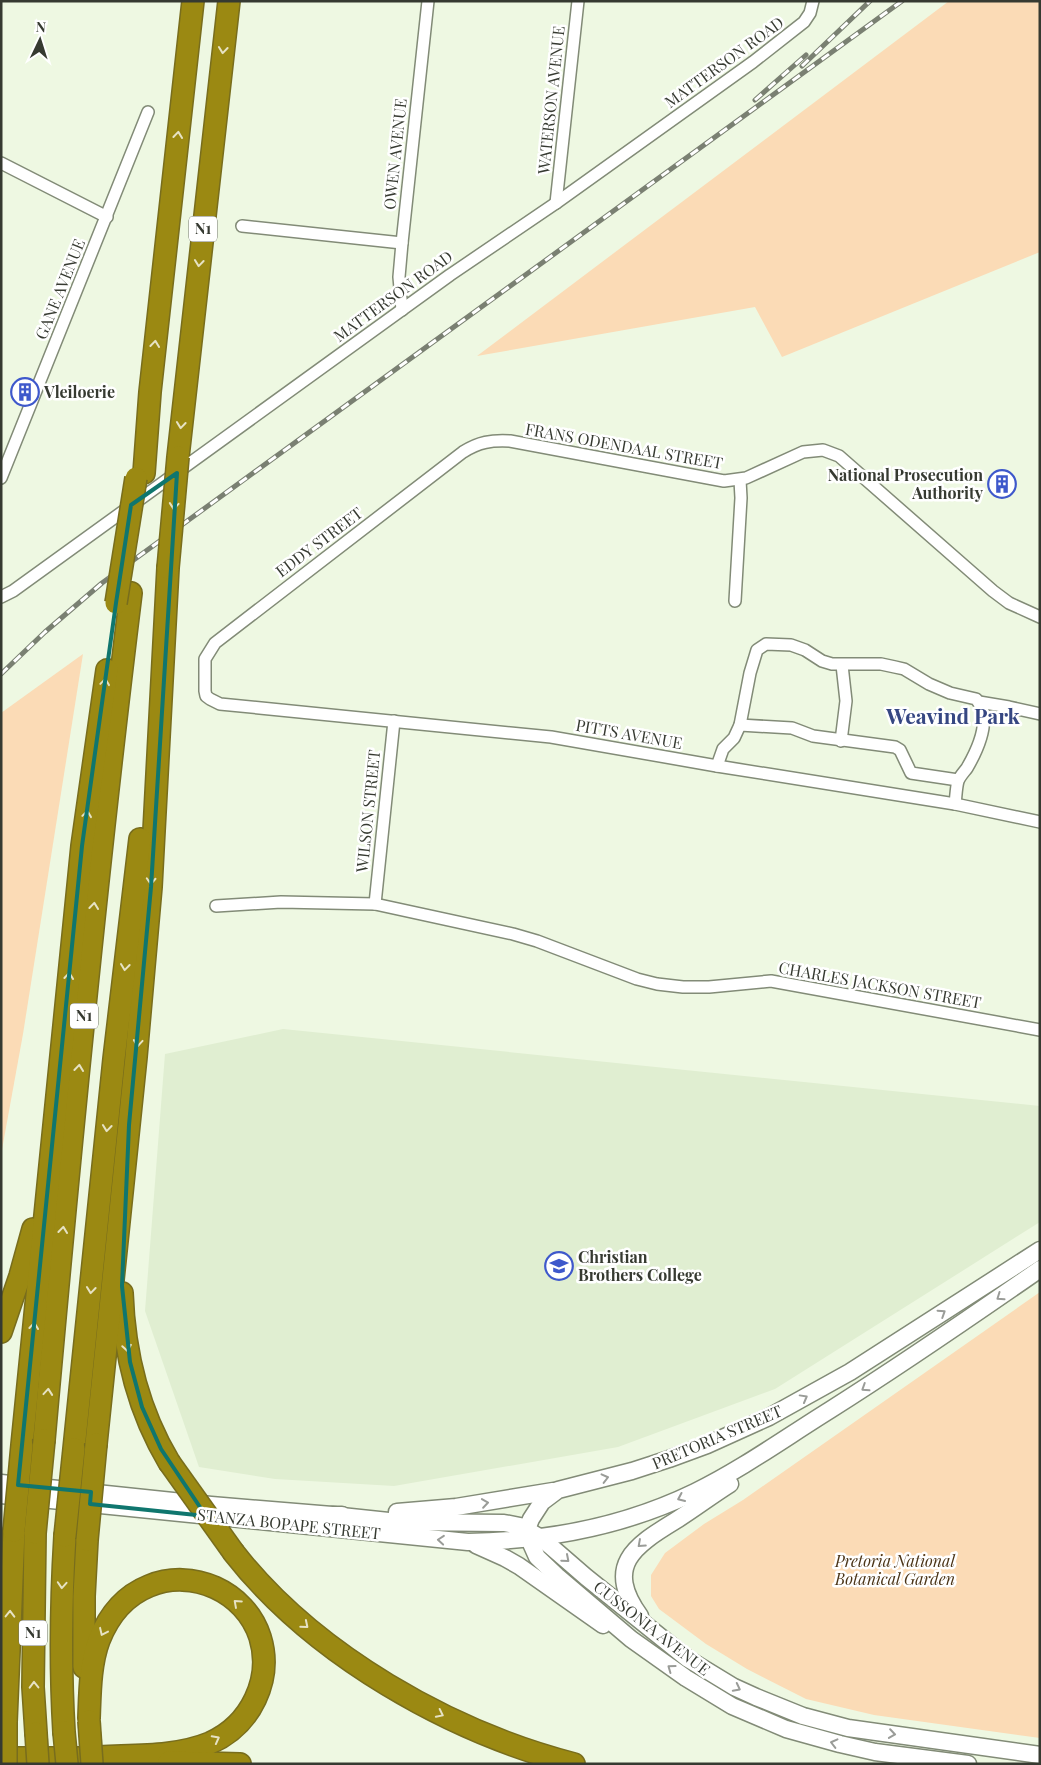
<svg xmlns="http://www.w3.org/2000/svg" width="1041" height="1765" viewBox="0 0 1041 1765" font-family="'Playfair Display',serif">
<style>
.built{fill:#e0eed1}
.green{fill:#fbdbb6}
.lines{fill:none;stroke-linecap:round;stroke-linejoin:round}
.street-casing{stroke:#828b77;stroke-width:14}
.secondary-casing{stroke:#828b77;stroke-width:19}
.highway-casing{stroke:#786d1d;stroke-width:24}
.street{stroke:#fff;stroke-width:11}
.secondary{stroke:#fff;stroke-width:16}
.highway{stroke:#9b8912;stroke-width:21}
.rail-casing{stroke:#7a8072;stroke-width:5}
.rail{stroke:#fff;stroke-width:3;stroke-dasharray:9;stroke-linecap:butt}
.highway-bridge-casing{stroke:#786d1d;stroke-width:24;stroke-linecap:butt}
.highway-bridge{stroke:#9b8912;stroke-width:21}
.oneway{stroke:#e6e2c4}
.oneway2{stroke:#9a9c98}
.marked{fill:none;stroke:#0f766e;stroke-width:4;stroke-linejoin:round}
.labels{text-anchor:middle;stroke-width:5;stroke-linejoin:round;paint-order:stroke}
.shield{fill:#fff;stroke:#72756f;stroke-width:1}
.shield-label{font-size:15px;font-weight:bold;fill:#363a31}
.street-label{font-size:16px;fill:#363a31;stroke:#fff}
.poi-label{font-size:16px;font-weight:bold;fill:#363a31;stroke:#fff;text-anchor:start}
.park-label{font-size:16px;font-style:italic;fill:#4a3417;stroke:#fff}
.district-label{font-size:21px;font-weight:bold;fill:#364782;stroke:#fff}
</style>
<rect width="100%" height="100%" fill="#eef8e2"/>
<polygon class="built" points="283,1029 1040,1106 1040,1222 775,1389 618,1447 394,1486 275,1479 199,1467 145,1311 165,1054"/>
<g class="green">
<polygon points="949,1 1040,1 1040,252 782,357 755,307 477,356"/>
<polygon points="83,654 23,1034 1,1155 1,713"/>
<polygon points="1040,1292 1040,1738 874,1715 806,1699 747,1669 706,1644 659,1609 651,1596 651,1575 665,1553 704,1524 743,1500"/>
</g>
<g class="lines">
<defs>
<g id="street">
<polyline points="1,163 107,217"/>
<polyline points="556,203 578,1"/>
<polyline points="242,226 402,243"/>
<polyline points="402,310 399,277 402,243 428,1"/>
<polyline points="1,478 148,112"/>
<polyline points="1,597 13,591 450,275 556,203 753,62 804,22 810,13 813,1"/>
<polyline points="735,601 741,498 740,480"/>
<path d="M1040 617 1009 603 993 591 839 456 823 450 803 452 746 478 724 481 510 441C491 440 479 442 463 452L215 643 205 659V691L206 696 210 699 220 704 551 737 717 766 955 804 1040 822"/>
<polyline points="979,702 1009,707 1040,714"/>
<polyline points="740,725 792,728 813,736 895,747 900,750 911,773 958,780"/>
<polyline points="841,741 846,701 842,665"/>
<path d="M717 766 723 749 734 738 740 725 750 673 757 650 766 644 791 645 805 650 822 661 832 664H881L895 667 904 669 929 684 950 693 976 699C993 718 978 749 967 768 964 772 960 776 958 781 956 788 956 797 955 804"/>
<polyline points="375,904 394,721"/>
<polyline points="216,906 281,902 375,904 513,934 537,941 637,979 657,984 683,987 709,987 771,981 1040,1030"/>
</g>
<g id="secondary">
<polyline points="1,1483 211,1505 332,1515 342,1515"/>
<path d="M1 1495 468 1542C545 1541 625 1526 695 1492 742 1469 785 1438 830 1410 901 1365 971 1317 1040 1269"/>
<polyline points="397,1512 456,1507 553,1491"/>
<polyline points="332,1515 398,1522 504,1523 520,1526 541,1538 586,1577 688,1659 734,1687 756,1697 803,1716 848,1728 1040,1755"/>
<polyline points="476,1545 505,1558 519,1566 603,1625"/>
<path d="M640 1616C604 1566 634 1546 675 1521 694 1509 711 1496 730 1484"/>
<polyline points="968,1764 875,1752 840,1744 786,1729 732,1706 686,1678 631,1639 557,1576 537,1557 529,1539 527,1529 531,1519 542,1502 558,1490 632,1471 669,1459 707,1445 769,1417 850,1372 1040,1250"/>
</g>
<g id="highway">
<polyline points="178,457 229,1"/>
<polyline points="144,473 150,392 193,1"/>
<path d="M122 1293C124 1353 138 1410 169 1462"/>
<polyline points="1,1332 20,1276 33,1229"/>
<path d="M44 1440C69 1157 96 875 131 593"/>
<polyline points="96,1444 136,1057 151,887 168,568"/>
<polyline points="22,1445 82,846 107,670"/>
<polyline points="74,1449 114,1059 140,839"/>
<polyline points="35,1533 33,1687 36,1733"/>
<path d="M234 1553C314 1655 450 1732 574 1764"/>
<polyline points="84,1667 84,1596 87,1540"/>
<polyline points="6,1722 14,1531"/>
<path d="M64 1732C60 1666 61 1602 65 1536"/>
<polyline points="1,1758 83,1758"/>
<path d="M83 1758C124 1754 171 1759 210 1743 251 1725 273 1679 260 1637 245 1591 192 1568 149 1586 124 1596 109 1615 99 1640 90 1664 90 1692 89 1718"/>
<polyline points="169,1762 240,1764"/>
</g>
</defs>
<use href="#street" class="street-casing"/>
<use href="#secondary" class="secondary-casing"/>
<use href="#highway" class="highway-casing"/>
<use href="#street" class="street"/>
<use href="#secondary" class="secondary"/>
<use href="#highway" class="highway"/>
<defs>
<g id="rail">
<polyline points="802,66 870,1"/>
<polyline points="755,100 806,55"/>
<polyline points="1,674 45,632 102,583 902,1"/>
</g>
</defs>
<use href="#rail" class="rail-casing"/>
<use href="#rail" class="rail"/>
<defs>
<g id="highway-bridge">
<polyline points="168,568 178,457"/>
<polyline points="116,603 136,478"/>
<polyline points="169,1462 234,1553"/>
<polyline points="14,1531 22,1445"/>
<polyline points="35,1533 44,1440"/>
<polyline points="65,1536 74,1449"/>
<polyline points="87,1540 96,1444"/>
<polyline points="89,1721 92,1764"/>
<polyline points="6,1722 6,1764"/>
<polyline points="64,1732 67,1764"/>
<polyline points="36,1733 38,1764"/>
</g>
</defs>
<use href="#highway-bridge" class="highway-bridge-casing"/>
<use href="#highway-bridge" class="highway-bridge"/>
</g>
<defs><path id="oneway-chevron" d="M-2-3.5L2.5 0L-2 3.5" fill="none" stroke-width="1.6" stroke-linecap="round" stroke-linejoin="round" transform="scale(1.25)"/></defs>
<g class="oneway">
<use href="#oneway-chevron" transform="translate(223 50) rotate(96)"/>
<use href="#oneway-chevron" transform="translate(178 135) rotate(-84)"/>
<use href="#oneway-chevron" transform="translate(199 263) rotate(96)"/>
<use href="#oneway-chevron" transform="translate(155 344) rotate(-84)"/>
<use href="#oneway-chevron" transform="translate(181 425) rotate(96)"/>
<use href="#oneway-chevron" transform="translate(174 506) rotate(95)"/>
<use href="#oneway-chevron" transform="translate(105 682) rotate(-82)"/>
<use href="#oneway-chevron" transform="translate(87 814) rotate(-82)"/>
<use href="#oneway-chevron" transform="translate(151 881) rotate(93)"/>
<use href="#oneway-chevron" transform="translate(94 906) rotate(-84)"/>
<use href="#oneway-chevron" transform="translate(125 967) rotate(97)"/>
<use href="#oneway-chevron" transform="translate(69 976) rotate(-84)"/>
<use href="#oneway-chevron" transform="translate(138 1043) rotate(95)"/>
<use href="#oneway-chevron" transform="translate(79 1068) rotate(-84)"/>
<use href="#oneway-chevron" transform="translate(107 1128) rotate(96)"/>
<use href="#oneway-chevron" transform="translate(63 1230) rotate(-84)"/>
<use href="#oneway-chevron" transform="translate(91 1290) rotate(96)"/>
<use href="#oneway-chevron" transform="translate(34 1326) rotate(-84)"/>
<use href="#oneway-chevron" transform="translate(127 1348) rotate(81)"/>
<use href="#oneway-chevron" transform="translate(48 1392) rotate(-85)"/>
<use href="#oneway-chevron" transform="translate(62 1585) rotate(94)"/>
<use href="#oneway-chevron" transform="translate(237 1603) rotate(-138)"/>
<use href="#oneway-chevron" transform="translate(10 1614) rotate(-89)"/>
<use href="#oneway-chevron" transform="translate(305 1625) rotate(40)"/>
<use href="#oneway-chevron" transform="translate(103 1632) rotate(115)"/>
<use href="#oneway-chevron" transform="translate(34 1685) rotate(-91)"/>
<use href="#oneway-chevron" transform="translate(440 1714) rotate(26)"/>
<use href="#oneway-chevron" transform="translate(216 1739) rotate(-28)"/>
</g>
<g class="oneway2">
<use href="#oneway-chevron" transform="translate(1000 1297) rotate(145)"/>
<use href="#oneway-chevron" transform="translate(942 1313) rotate(-33)"/>
<use href="#oneway-chevron" transform="translate(865 1388) rotate(147)"/>
<use href="#oneway-chevron" transform="translate(804 1398) rotate(-29)"/>
<use href="#oneway-chevron" transform="translate(605 1478) rotate(-14)"/>
<use href="#oneway-chevron" transform="translate(681 1498) rotate(156)"/>
<use href="#oneway-chevron" transform="translate(485 1503) rotate(-8)"/>
<use href="#oneway-chevron" transform="translate(441 1540) rotate(-175)"/>
<use href="#oneway-chevron" transform="translate(641 1544) rotate(138)"/>
<use href="#oneway-chevron" transform="translate(566 1559) rotate(41)"/>
<use href="#oneway-chevron" transform="translate(671 1668) rotate(-144)"/>
<use href="#oneway-chevron" transform="translate(737 1688) rotate(27)"/>
<use href="#oneway-chevron" transform="translate(892 1734) rotate(8)"/>
<use href="#oneway-chevron" transform="translate(834 1743) rotate(-166)"/>
</g>
<path class="marked" d="M177 473 151 887 129 1125 122 1286 130 1362 142 1407 161 1449 206 1516 90 1504 91 1492 18 1485 82 846 116 603 131 505Z"/>
<defs>
<symbol id="building-ring" viewBox="-11 -11 22 22"><circle r="9.5" fill="#fff" stroke="#3e58cb" stroke-width="1.5"/><path d="M-4-6H4V6H1V3H-1V6H-4ZM-2.5-4.3h1.7v1.8h-1.7ZM.8-4.3h1.7v1.8H.8ZM-2.5-1h1.7V.8h-1.7ZM.8-1h1.7V.8H.8Z" fill="#3e58cb"/></symbol>
<symbol id="school-ring" viewBox="-11 -11 22 22"><circle r="9.5" fill="#fff" stroke="#3e58cb" stroke-width="1.5"/><path d="M0-5L7-2L0 1L-7-2ZM-4 1L0 2.5L4 1V4Q0 6-4 4Z" fill="#3e58cb"/></symbol>
</defs>
<g fill-rule="evenodd">
<use href="#building-ring" x="9" y="376" width="32" height="32"/>
<use href="#building-ring" x="986" y="468" width="32" height="32"/>
<use href="#school-ring" x="543" y="1250" width="32" height="32"/>
</g>
<g class="labels">
<g class="shield">
<rect x="189" y="216.5" width="28" height="25" rx="4"/>
<rect x="70" y="1003.5" width="28" height="25" rx="4"/>
<rect x="19" y="1620.5" width="28" height="25" rx="4"/>
</g>
<g class="shield-label">
<text x="203" y="234">N1</text>
<text x="84" y="1021">N1</text>
<text x="33" y="1638">N1</text>
</g>
<g class="street-label">
<text transform="translate(724 62) rotate(-36)" y="6">MATTERSON ROAD</text>
<text transform="translate(551 100) rotate(-84)" y="6">WATERSON AVENUE</text>
<text transform="translate(395 154) rotate(-84)" y="6">OWEN AVENUE</text>
<text transform="translate(60 289) rotate(-68)" y="6">GANE AVENUE</text>
<text transform="translate(393 296) rotate(-36)" y="6">MATTERSON ROAD</text>
<text transform="translate(624 446) rotate(10)" y="6">FRANS ODENDAAL STREET</text>
<text transform="translate(319 542) rotate(-37)" y="6">EDDY STREET</text>
<text transform="translate(629 734) rotate(10)" y="6">PITTS AVENUE</text>
<text transform="translate(368 811) rotate(-84)" y="6">WILSON STREET</text>
<text transform="translate(880 985) rotate(10)" y="6">CHARLES JACKSON STREET</text>
<text transform="translate(717 1437) rotate(-23)" y="6">PRETORIA STREET</text>
<text transform="translate(289 1524) rotate(6)" y="6">STANZA BOPAPE STREET</text>
<text transform="translate(652 1628) rotate(38)" y="6">CUSSONIA AVENUE</text>
</g>
<g class="poi-label">
<text x="44" y="398">Vleiloerie</text>
<text x="983" y="481" text-anchor="end">National Prosecution<tspan x="983" dy="18">Authority</tspan></text>
<text x="578" y="1263">Christian<tspan x="578" dy="18">Brothers College</tspan></text>
</g>
<g class="park-label">
<text x="895" y="1567">Pretoria National<tspan x="895" dy="18">Botanical Garden</tspan></text>
</g>
<g class="district-label">
<text x="953" y="724">Weavind Park</text>
</g>
</g>
<rect width="1041" height="1765" fill="none" stroke="#363a31" stroke-width="5"/>
<g transform="translate(40 40) rotate(4)" stroke="#ffffff" stroke-width="4" paint-order="stroke">
<path d="M0-4L9 19L0 12L-9 19Z" fill="#363a31"/>
<text y="-8" font-size="14" font-weight="bold" text-anchor="middle" fill="#363a31">N</text>
</g>
</svg>
